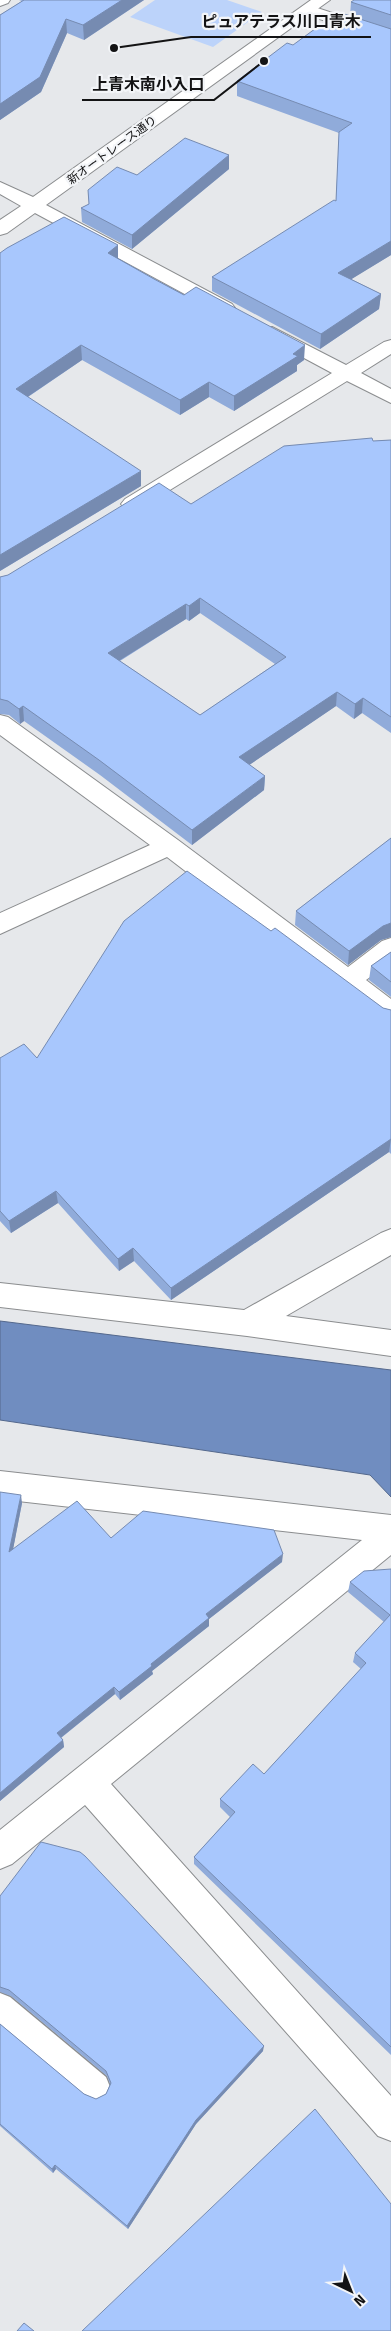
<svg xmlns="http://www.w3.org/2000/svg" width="391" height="2331" viewBox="0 0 391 2331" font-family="'Fira Sans','Noto Sans JP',sans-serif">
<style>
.green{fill:#bcd3fa}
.water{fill:#708dc0;stroke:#54688c}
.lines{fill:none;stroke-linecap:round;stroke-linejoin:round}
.service-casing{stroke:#8b8d8f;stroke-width:3}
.minor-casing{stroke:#8b8d8f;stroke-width:2}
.tertiary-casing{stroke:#8b8d8f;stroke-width:2}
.service{fill:#fff;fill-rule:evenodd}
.minor{fill:#fff;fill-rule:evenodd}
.tertiary{fill:#fff;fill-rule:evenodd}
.wall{fill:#90abda;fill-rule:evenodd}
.shaded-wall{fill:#768bb1}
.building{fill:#a8c7fd;stroke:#768bb1;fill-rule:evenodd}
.labels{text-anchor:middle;stroke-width:4.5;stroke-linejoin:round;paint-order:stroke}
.far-street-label{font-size:12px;fill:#131314;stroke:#f3f5f8}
.leader{fill:none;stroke:#131314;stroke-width:2}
.callout-dot{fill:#131314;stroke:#f3f5f8;stroke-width:2}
.callout-label{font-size:16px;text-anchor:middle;font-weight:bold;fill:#131314;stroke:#f3f5f8;stroke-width:4.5;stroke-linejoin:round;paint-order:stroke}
</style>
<rect width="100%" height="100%" fill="#e6e8eb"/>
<polygon class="green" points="155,0 227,0 262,12 213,47 130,17"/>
<polygon class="water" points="0,1321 391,1370 391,1497 370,1475 0,1420"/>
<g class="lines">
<defs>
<polygon id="service" points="0,1993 10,1997 106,2077 110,2087 106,2097 96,2101 86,2097 0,2025"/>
<g id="minor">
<polygon points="0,0 10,0 8,3 0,6"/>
<polygon points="308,5 391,32 391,43 302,13 300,10 302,7"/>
<polygon points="0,715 8,717 178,840 348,967 382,941 391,938 391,962 366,980 391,999 391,1023 382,1020 338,988 167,857 0,934 0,913 150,845 0,735"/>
<polygon points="391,1229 391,1255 286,1316 391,1330 391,1356 247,1336 0,1307 0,1283 244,1310 381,1233"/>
<polygon points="0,1471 391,1515 391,1555 111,1784 391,2096 391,2141 378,2136 85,1805 12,1864 0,1869 0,1830 362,1540 0,1499"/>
</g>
<g id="tertiary">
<polygon points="311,0 330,0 46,205 232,304 235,308 232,312 225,314 218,312 35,213 7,233 0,235 0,220 21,206 0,194 0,182 33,197"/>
<polygon points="272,327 346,365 384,342 391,340 391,354 361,373 391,389 391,403 347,381 139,509 132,511 125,509 121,504 125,499 332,373 265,337 262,333 265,329"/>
</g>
</defs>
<use href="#service" class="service-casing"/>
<use href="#minor" class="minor-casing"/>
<use href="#tertiary" class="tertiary-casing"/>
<use href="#service" class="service"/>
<use href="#minor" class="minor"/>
<use href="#tertiary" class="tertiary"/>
</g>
<g class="wall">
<polygon points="19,0 144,0 84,40 67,33 41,92 0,120 0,15 22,1"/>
<polygon points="391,0 391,255 351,279 381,294 379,309 320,349 212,291 212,277 336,201 339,133 237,96 237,81 350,16 351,2"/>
<polygon points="229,155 229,169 132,249 82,222 81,208 89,204 88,190 137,175"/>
<polygon points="118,245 118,259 304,360 297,365 297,371 234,411 209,397 180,415 82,360 28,397 141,486 0,571 0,253"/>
<path d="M391 440V733L362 713 354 719 336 706 249 765 265 776 264 790 192 845 100 775 24 721 20 724 9 715 0 714V577L8 575 191 504 373 441ZM200 613 275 664 200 715 120 661 186 619 189 621Z"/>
<polygon points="391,838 391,937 381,940 348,965 295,925 296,911"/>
<polygon points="271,931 383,1008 391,1010 391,1154 389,1152 171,1300 134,1261 119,1271 58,1203 11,1233 0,1221 0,1058 37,1058"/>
<polygon points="391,952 391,997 369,980 371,966"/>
<polygon points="0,1492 22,1503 13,1549 111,1538 282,1562 209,1619 209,1626 152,1671 153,1674 120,1700 115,1694 61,1738 63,1740 64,1747 0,1801"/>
<polygon points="391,1569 391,2055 194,1864 194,1857 230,1817 220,1807 220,1799 264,1774 361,1669 353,1662 355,1653 384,1622 348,1592 350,1582"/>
<polygon points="0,1896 263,2051 196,2124 128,2229 56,2169 53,2173 0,2126 0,2024 84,2094 96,2099 106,2094 110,2084 107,2076 11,1996 0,1992"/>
</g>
<g class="shaded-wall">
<polygon points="122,0 144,0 84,40 83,25"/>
<polygon points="66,19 67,33 41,92 0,120 0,104"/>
<polygon points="229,155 229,169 132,249 132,235"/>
<polygon points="391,241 391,255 337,288 338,273"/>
<polygon points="118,245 118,260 108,253"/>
<polygon points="381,294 379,309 320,349 321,334"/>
<polygon points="81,345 82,360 17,404 16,389"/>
<polygon points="305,345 304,360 297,365 297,371 234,411 234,396"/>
<polygon points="209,382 209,397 180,415 180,400"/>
<polygon points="141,471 141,486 0,571 0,555"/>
<polygon points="200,598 200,613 189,621 189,606"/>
<polygon points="186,604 186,619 109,667 108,653"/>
<polygon points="337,692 336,706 239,772 239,757"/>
<polygon points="363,698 362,713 354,719 355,704"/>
<polygon points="23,706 24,721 20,724 19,709"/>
<polygon points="265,776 264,790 192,845 192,830"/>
<polygon points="391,923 391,937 381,940 348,965 349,951 383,926"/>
<polygon points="391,1139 389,1152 171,1300 171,1288"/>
<polygon points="56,1191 58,1203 11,1233 9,1221"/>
<polygon points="133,1248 134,1261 119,1271 118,1259"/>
<polygon points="21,1495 22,1503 11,1560 9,1552"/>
<polygon points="283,1554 282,1562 209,1619 209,1626 152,1671 153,1674 120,1700 119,1692 206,1614"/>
<polygon points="114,1687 115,1694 58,1740 57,1733"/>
<polygon points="63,1740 64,1747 0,1801 0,1793"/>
<polygon points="264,2046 263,2051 196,2124 128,2229 127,2226 196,2120"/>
<polygon points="55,2165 56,2169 53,2173 52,2169"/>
</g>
<g class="building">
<polygon points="24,0 122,0 83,25 66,19 40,77 0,104 0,15"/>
<polygon points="354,0 391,0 391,15 351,2"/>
<polygon points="338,12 391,29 391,241 338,273 381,294 321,334 212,277 334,200 336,201 339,132 352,123 237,81 287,43 293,45"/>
<polygon points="185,138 229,155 132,235 81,208 89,204 88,190 117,167 137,175"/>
<polygon points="64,217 118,245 108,253 154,279 184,295 196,287 305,345 293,354 298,356 234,396 209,382 180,400 81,345 16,389 141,471 0,555 0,253 7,248"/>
<path d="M372 438 373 441 391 440V717L363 698 355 704 337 692 239 757 265 776 192 830 99 760 23 706 19 709 8 701 0 699V577L8 575 159 483 191 504 284 446ZM200 598 286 657 200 715 108 653 186 604 189 606Z"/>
<polygon points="391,838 391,923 383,926 349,951 296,911"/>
<polygon points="187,871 271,931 275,928 383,1008 391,1010 391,1139 171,1288 133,1248 118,1259 56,1191 9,1221 0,1211 0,1058 24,1044 37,1058 124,921"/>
<polygon points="391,952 391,982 371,966"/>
<polygon points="0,1492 21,1495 9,1552 77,1501 111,1538 143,1511 274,1530 283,1554 206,1614 209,1618 151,1664 152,1666 119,1692 114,1687 57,1733 63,1740 0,1793"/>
<polygon points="391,1569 391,2047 194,1857 235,1812 220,1799 253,1764 264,1774 366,1663 355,1653 390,1615 350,1582 364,1571"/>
<polygon points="41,1842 80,1852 85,1856 264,2046 196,2120 127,2226 55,2165 52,2169 0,2124 0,2024 84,2094 96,2099 106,2094 111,2083 106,2071 9,1990 0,1987 0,1896"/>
<polygon points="315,2109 391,2204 391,2331 82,2331"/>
<polygon points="24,2323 34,2331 17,2331"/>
</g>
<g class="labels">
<g class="far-street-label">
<text transform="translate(112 150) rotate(-36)" y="4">新オートレース通り</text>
</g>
</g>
<path class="leader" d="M114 48L191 37H371M264 61L214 100H82"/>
<g class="callout-dot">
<circle cx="114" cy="48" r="5"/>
<circle cx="264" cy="61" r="5"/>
</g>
<g class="callout-label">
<text x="281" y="27">ピュアテラス川口青木</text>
<text x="148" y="90">上青木南小入口</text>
</g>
<g transform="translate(351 2291) rotate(137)" stroke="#f3f5f8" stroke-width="4" paint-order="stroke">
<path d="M0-4L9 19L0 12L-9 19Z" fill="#131314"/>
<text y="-8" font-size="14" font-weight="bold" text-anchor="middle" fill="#131314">N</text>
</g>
</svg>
